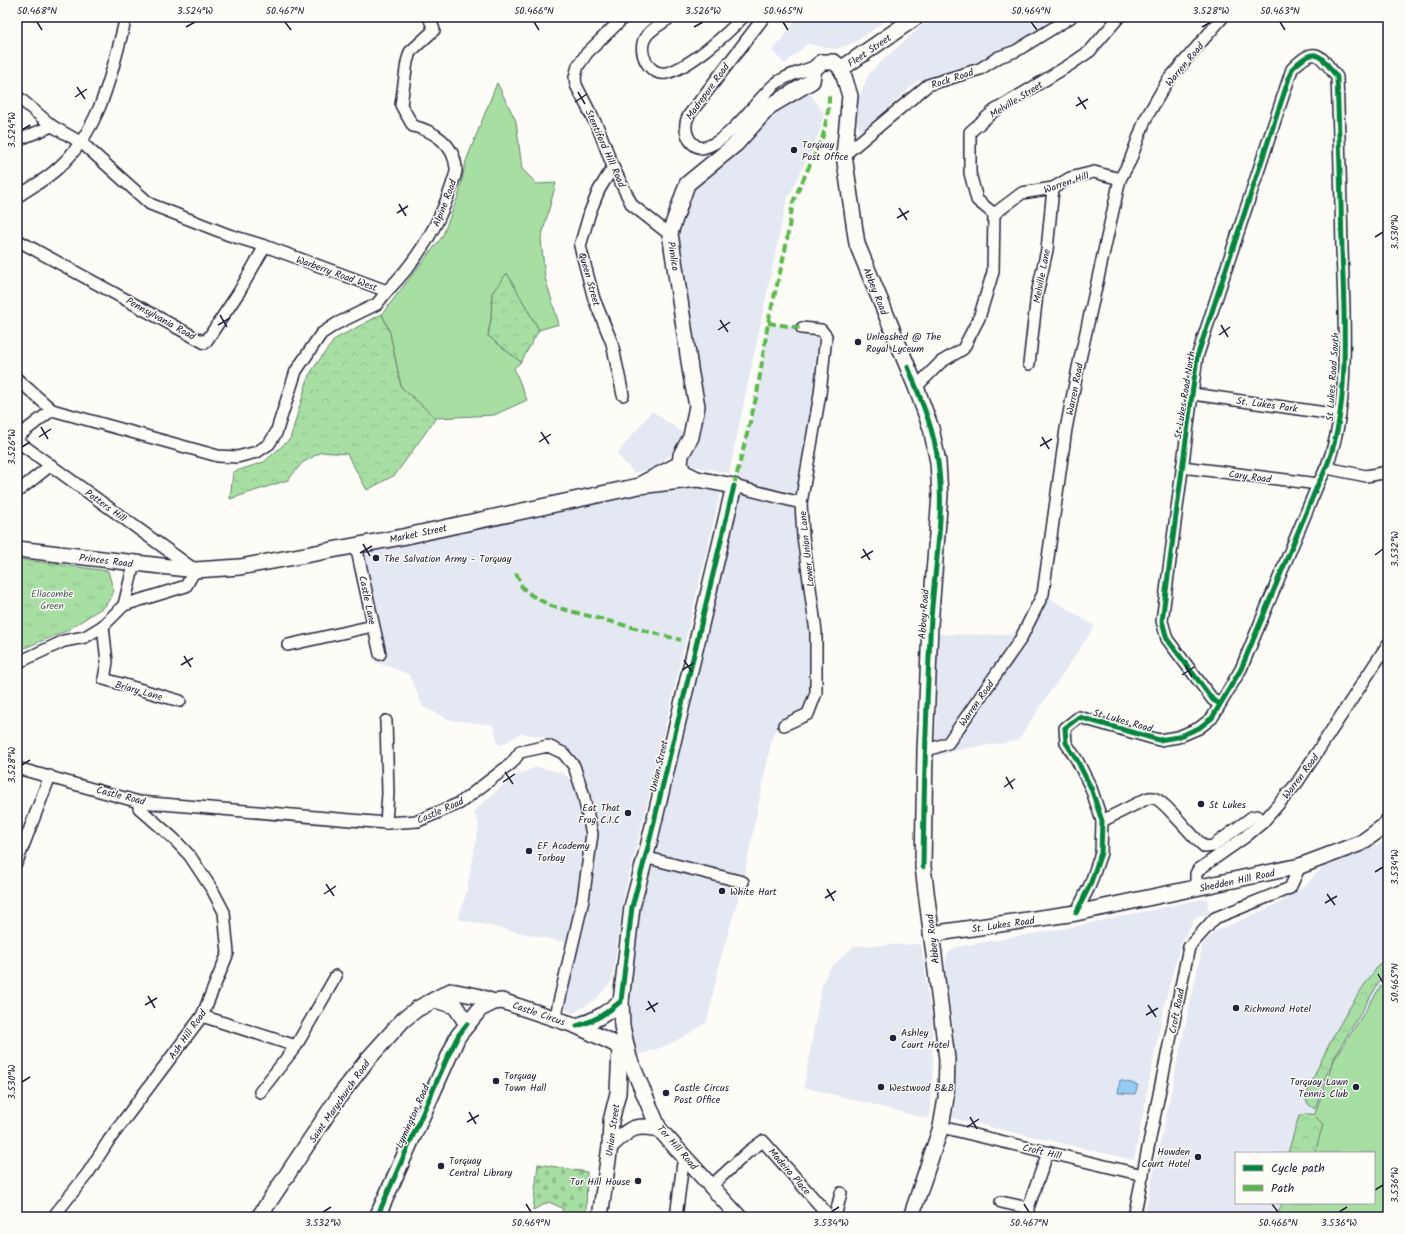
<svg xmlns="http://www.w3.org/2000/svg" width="1405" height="1234" viewBox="0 0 1405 1234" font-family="Kalam,sans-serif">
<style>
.built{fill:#e4e8f2}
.green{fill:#a7dfa3;stroke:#64806f}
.forest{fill:url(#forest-crowns);stroke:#64806f}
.cemetery{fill:url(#cemetery-stones);stroke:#64806f}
.park{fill:url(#park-tufts);stroke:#64806f}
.water{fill:#93cdf3;stroke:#6689a9}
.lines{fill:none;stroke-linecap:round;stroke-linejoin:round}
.street-casing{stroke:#22223b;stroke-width:14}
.secondary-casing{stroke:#22223b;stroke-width:18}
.street{stroke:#fdfcf7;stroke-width:11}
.secondary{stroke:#fdfcf7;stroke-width:15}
.quiet{stroke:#58b947;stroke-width:4;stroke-dasharray:8 4;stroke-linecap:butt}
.cycleway-casing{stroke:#fdfcf7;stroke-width:8}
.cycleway{stroke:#00873e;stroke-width:5}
.ticks{fill:none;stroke:#22223b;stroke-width:1.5}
.poi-dot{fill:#22223b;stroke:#fdfcf7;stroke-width:1.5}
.labels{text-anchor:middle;stroke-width:3;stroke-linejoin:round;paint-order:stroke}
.street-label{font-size:10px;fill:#22223b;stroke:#fdfcf7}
.poi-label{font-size:10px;fill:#22223b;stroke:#fdfcf7;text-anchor:start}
.park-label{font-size:10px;fill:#4a5b5a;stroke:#fdfcf7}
.neatline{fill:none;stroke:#22223b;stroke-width:1.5}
.ticks-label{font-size:10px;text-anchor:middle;fill:#22223b}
</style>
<defs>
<pattern id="forest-crowns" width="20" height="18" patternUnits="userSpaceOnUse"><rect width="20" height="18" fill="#a7dfa3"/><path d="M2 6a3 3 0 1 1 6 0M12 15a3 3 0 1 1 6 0" fill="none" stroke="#8fbf8d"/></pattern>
<pattern id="cemetery-stones" width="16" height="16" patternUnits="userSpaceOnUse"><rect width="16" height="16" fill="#a7dfa3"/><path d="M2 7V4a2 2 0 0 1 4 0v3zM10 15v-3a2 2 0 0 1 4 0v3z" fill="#8fbf8d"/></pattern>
<pattern id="park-tufts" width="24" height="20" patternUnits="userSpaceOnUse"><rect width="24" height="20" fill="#a7dfa3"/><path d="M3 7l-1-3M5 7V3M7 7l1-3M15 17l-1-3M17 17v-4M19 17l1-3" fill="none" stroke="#8fbf8d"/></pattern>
</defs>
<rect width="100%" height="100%" fill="#fdfcf7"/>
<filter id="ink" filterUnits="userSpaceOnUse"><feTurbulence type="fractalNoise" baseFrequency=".025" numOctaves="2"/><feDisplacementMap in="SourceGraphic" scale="8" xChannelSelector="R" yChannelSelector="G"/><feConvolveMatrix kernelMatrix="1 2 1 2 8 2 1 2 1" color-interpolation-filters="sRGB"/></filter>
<g filter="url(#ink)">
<g class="built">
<polygon points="799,17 888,17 880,25 855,42 836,49 807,44 785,64 772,51"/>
<polygon points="932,17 1063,17 1040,32 973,66 916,82 862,133 855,120 858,100 868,76 874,68"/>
<polygon points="804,85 824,114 820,131 786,203 729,473 687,465 688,448 694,439 670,233 687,184"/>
<polygon points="768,323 802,328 826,336 801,503 816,693 808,714 784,725 773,733 743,882 721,957 707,1022 690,1033 668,1045 629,1058 622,1026 632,907 757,394"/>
<polygon points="652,411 686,435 674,452 654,468 634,473 617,454"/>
<polygon points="694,485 721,490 640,833 624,894 612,981 595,1000 573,1013 562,1008 591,878 598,839 592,800 584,778 571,753 558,743 542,737 522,733 499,746 493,725 451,720 423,707 409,674 375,662 362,611 351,555 639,493"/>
<polygon points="1048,597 1095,626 1017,741 968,748 932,757 937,720 934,649 936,634 1012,635"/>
<polygon points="537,767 563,773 576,784 587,833 583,869 568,943 458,919 466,894 479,824 473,812 513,776"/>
<polygon points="1388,841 1388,975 1334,1060 1301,1153 1236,1153 1236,1203 1282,1203 1277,1217 1144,1217 1203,943 1214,932 1280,903 1307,884 1324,865"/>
<polygon points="1207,898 1209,915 1197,916 1181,942 1164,1006 1134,1160 952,1118 956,1100 954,1033 945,973 947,955 956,947 1067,928"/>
<polygon points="921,944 932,1023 933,1067 929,1119 804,1087 821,989 828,970 854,946"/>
</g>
<g class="green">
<polygon points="497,83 516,121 522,169 537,184 556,183 541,239 545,278 559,324 539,330 507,274 492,293 491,319 488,335 521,362 514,368 527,400 494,415 436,418 401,387 390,333 382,314 442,237 459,194 466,161"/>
<polygon points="1381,986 1388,990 1388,1217 1277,1217 1282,1203 1374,1203 1374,1153 1301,1153 1334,1060"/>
</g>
<g class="forest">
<polygon points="507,273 539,330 521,362 488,336 491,319 492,293"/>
<polygon points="382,314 390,333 401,387 436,418 395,475 367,490 347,454 321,452 302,463 288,480 230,499 233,472 264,462 290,439 309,375 320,359 335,339"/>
<path d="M1388 954V967L1338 1051 1325 1078 1315 1109 1308 1104 1305 1098C1326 1046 1352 997 1388 954Z"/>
<polygon points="1305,1114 1313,1114 1323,1124 1315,1153 1288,1153 1298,1119 1300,1116"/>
</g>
<polygon class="cemetery" points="538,1164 587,1172 586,1217 563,1217 562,1208 549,1202 533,1210"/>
<polygon class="park" points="17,559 108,571 114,592 105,606 66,631 17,651"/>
<polygon class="water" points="1120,1080 1138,1085 1135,1094 1118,1093"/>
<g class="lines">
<defs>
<g id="street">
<polyline points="624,17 587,53 578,66 575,77 576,85 599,130 613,167 632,205 664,230 670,233"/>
<path d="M671 17C663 23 650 29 645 38 637 52 649 76 666 73 689 68 727 34 743 17"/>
<path d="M764 17 689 115C682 127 687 145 702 148 729 143 754 102 775 84 786 75 801 72 814 67"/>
<polyline points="17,96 52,126 82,143 150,204 229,235 265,246 387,291 377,304 336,324 321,334 296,371 276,433 269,444 257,452 237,457 218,456 52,410 17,379"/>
<polyline points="17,138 20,139 52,126"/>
<polyline points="844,155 928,85 980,69 999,57 1016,51 1071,17"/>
<polyline points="613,167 599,190 590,212 580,246 594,299 612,343 623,395"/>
<path d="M17 197C30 188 45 180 57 169 101 130 112 72 126 17"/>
<polyline points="994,214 1022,193 1053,188 1070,178 1094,172 1120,179"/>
<polyline points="17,240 205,343 239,292 265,246"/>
<path d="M387 291C417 261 439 225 452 185 453 180 457 173 456 168 454 144 434 131 413 126L401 105 407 62 410 52 434 30 429 17"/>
<polyline points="1029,364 1037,294 1047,250 1053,188"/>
<polyline points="916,387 941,362 963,349 979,318 993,272 994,214 977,200 970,173 970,132 994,111 1071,64 1090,51 1119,17"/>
<polyline points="1193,394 1340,415"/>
<polyline points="17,437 52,410"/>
<polyline points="17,441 195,570 186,586 124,605 103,626 85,637 64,641 17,663"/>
<polyline points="1182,467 1318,484"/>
<polyline points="1327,468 1366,476 1388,472"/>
<polyline points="734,486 801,503"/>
<polyline points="17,492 51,465"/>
<polyline points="356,546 380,654"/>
<polyline points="124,605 134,564"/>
<polyline points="103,626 107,662 104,679 180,701"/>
<polyline points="288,645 373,626"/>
<polyline points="386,721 388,793 386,823"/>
<polyline points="784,725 808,714 816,693 816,632 803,536 801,503 820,394 826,336 821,330 802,328"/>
<polyline points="925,751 948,743 1020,640 1043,594 1066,429 1078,368 1120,179 1130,161 1145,120 1168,80 1223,17"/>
<polyline points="17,768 139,802 386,823 418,821 460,803 512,763 520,752 548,746 563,753 574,766 583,793 592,834 583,900 555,1019"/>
<path d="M1102 821 1146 799C1148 798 1150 797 1153 798 1163 798 1193 839 1205 847L1213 846 1252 817 1257 816 1263 822"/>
<polyline points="644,857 743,882"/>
<polyline points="17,862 50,776"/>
<polyline points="1196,888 1196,874 1198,870 1245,837 1263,822 1297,783 1388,644"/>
<path d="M1076 913 1090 885 1101 853 1102 821 1091 788 1077 760 1066 743 1065 728 1079 717 1159 740 1178 737 1199 728 1212 718 1241 669 1318 484C1353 425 1344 317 1342 249 1341 192 1339 134 1337 77 1319 54 1316 45 1292 69L1197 357 1162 621 1167 639 1213 700 1220 704"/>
<polyline points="202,1016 296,1046"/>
<polyline points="260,1092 296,1046 336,976"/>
<polyline points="941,1127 1143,1175"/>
<polyline points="711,1186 748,1152 763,1141 830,1217"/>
<polyline points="1001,1202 1028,1208"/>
<polyline points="53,1217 88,1173 109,1140 202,1016 228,953 224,912 213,891 190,856 173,838 139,808 139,802"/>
<polyline points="676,1217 684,1155"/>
<polyline points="835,1217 841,1193"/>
<polyline points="1028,1217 1028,1208 1048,1152"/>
<polyline points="1134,1217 1189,947 1215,918 1290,888 1300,866"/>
</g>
<g id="secondary">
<polyline points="841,69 916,17"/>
<polyline points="697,479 683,472 680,464 681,455 691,437 697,406 691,375 670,233 687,184 736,144 770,106 812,81 814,69 822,62 834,62 840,67 843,73 850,96 844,155 857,244 916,387 931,428 938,462 940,495 930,625 925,751 923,867 947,1059 946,1098 941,1127 911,1217"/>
<polyline points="643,483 680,464"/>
<path d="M17 549 195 570 240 567 402 537 639 486 697 479 734 486 648 847 632 907 621 1001C607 1013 595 1021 577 1026"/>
<polyline points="931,934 1076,913 1300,866 1361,843 1383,827 1388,821"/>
<polyline points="435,1000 455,1006 467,1024"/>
<polyline points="621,1001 622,1026 629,1058"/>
<polyline points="620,1049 629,1058 659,1129 739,1217"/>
<path d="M610 1146C629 1130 633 1123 659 1129"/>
<polyline points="259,1217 338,1098 368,1059 403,1020 417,1009 451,991 477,996 494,1002"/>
<polyline points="377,1217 458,1036 480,1009 494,1002 502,1001 577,1026 615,1044 620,1049 618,1093 611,1121 610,1146 600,1217"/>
</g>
</defs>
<use href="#street" class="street-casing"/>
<use href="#secondary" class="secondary-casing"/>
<use href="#street" class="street"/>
<use href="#secondary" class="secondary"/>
<g class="quiet">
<polyline points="768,323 802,328"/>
<polyline points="734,486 757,394 768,323 785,251 793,202 823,136 829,106 829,92"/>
<polyline points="516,573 522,587 531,595 551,606 681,640"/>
</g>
<defs>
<g id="cycleway">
<path d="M908 367C920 397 934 429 938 462 946 520 932 579 930 637 926 714 924 791 923 867"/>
<path d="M1076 913 1090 885 1101 853 1102 821 1091 788 1077 760 1066 743 1065 728 1079 717 1159 740 1178 737 1199 728 1212 718 1241 669 1318 484C1353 425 1344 317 1342 249 1341 192 1339 134 1337 77 1319 54 1316 45 1292 69L1197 357 1162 621 1167 639 1213 700 1220 704"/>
<path d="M577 1026C595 1021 607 1013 621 1001L632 907 648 847 734 486"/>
<polyline points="377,1217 448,1056 458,1036 467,1024"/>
</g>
</defs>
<use href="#cycleway" class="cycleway-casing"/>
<use href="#cycleway" class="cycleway"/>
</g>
</g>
<path class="ticks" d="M37 22 42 30M285 22 291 30M534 22 539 30M783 22 788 30M1031 22 1037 30M1280 22 1285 30M186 27 195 22M694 27 703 22M1202 27 1211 22M77 87 85 99M578 92 585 104M75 97 87 89M1078 97 1086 109M575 102 587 94M1076 106 1088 99M22 130 30 125M399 204 406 216M899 208 907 220M397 213 408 206M897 218 909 211M1375 237 1383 232M220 315 227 327M720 320 728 332M218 325 230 318M1221 325 1228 337M718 330 730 322M1219 335 1230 327M41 427 48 439M541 432 549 444M39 437 51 429M1042 437 1049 449M539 442 551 434M1040 446 1052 439M22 447 30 442M363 544 370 556M863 549 870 560M360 553 372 546M1375 555 1383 549M861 558 873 551M184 656 191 667M684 660 692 672M181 665 193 658M1185 665 1192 677M682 670 694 663M1182 675 1194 667M22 765 30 760M505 772 513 784M1006 777 1013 789M503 782 515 774M1004 787 1015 779M1375 872 1383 867M326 884 334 896M827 889 834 901M324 894 336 886M1327 894 1335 905M825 898 836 891M1325 903 1337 896M1378 974 1383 983M148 996 155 1008M648 1001 655 1012M145 1005 157 998M1148 1005 1156 1017M646 1010 658 1003M1146 1015 1158 1008M22 1082 30 1077M469 1112 476 1124M970 1117 977 1129M467 1122 479 1115M967 1127 979 1119M1375 1190 1383 1185M526 1204 531 1212M1024 1204 1029 1212M1272 1204 1278 1212M323 1212 331 1207M831 1212 839 1207M1339 1212 1347 1207"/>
<g class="poi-dot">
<circle cx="794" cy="150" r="4"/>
<circle cx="858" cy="342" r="4"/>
<circle cx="376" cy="558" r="4"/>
<circle cx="1201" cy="804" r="4"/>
<circle cx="628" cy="813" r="4"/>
<circle cx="529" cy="851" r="4"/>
<circle cx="722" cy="891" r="4"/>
<circle cx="1236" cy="1008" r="4"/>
<circle cx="893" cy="1038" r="4"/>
<circle cx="496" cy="1081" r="4"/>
<circle cx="881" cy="1087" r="4"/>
<circle cx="1356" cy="1087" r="4"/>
<circle cx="666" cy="1093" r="4"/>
<circle cx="1198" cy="1157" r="4"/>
<circle cx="441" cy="1166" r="4"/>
<circle cx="638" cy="1181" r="4"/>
</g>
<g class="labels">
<g class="street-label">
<text transform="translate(869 50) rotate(-34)" y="4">Fleet Street</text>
<text transform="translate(1184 64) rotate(-50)" y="4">Warren Road</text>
<text transform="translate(952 78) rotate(-18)" y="4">Rock Road</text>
<text transform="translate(707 91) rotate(-54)" y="4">Madrepore Road</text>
<text transform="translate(1016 99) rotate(-32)" y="4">Melville Street</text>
<text transform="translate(606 148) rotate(66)" y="4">Stentiford Hill Road</text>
<text transform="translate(1066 182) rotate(-19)" y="4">Warren Hill</text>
<text transform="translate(444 203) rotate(-69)" y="4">Alpine Road</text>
<text transform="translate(674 256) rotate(81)" y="4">Pimlico</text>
<text transform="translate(337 273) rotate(20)" y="4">Warberry Road West</text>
<text transform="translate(1041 276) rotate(-79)" y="4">Melville Lane</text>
<text transform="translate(590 279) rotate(74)" y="4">Queen Street</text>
<text transform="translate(876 291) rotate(68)" y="4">Abbey Road</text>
<text transform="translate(161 318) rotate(29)" y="4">Pennsylvania Road</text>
<text transform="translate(1332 377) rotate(-86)" y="4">St Lukes Road South</text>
<text transform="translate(1074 389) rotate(-79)" y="4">Warren Road</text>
<text transform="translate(1184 395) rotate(-81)" y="4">St Lukes Road North</text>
<text transform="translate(1267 404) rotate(8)" y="4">St. Lukes Park</text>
<text transform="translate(1250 476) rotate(8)" y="4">Cary Road</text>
<text transform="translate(106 505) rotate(36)" y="4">Potters Hill</text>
<text transform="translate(418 533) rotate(-12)" y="4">Market Street</text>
<text transform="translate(806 549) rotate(-96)" y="4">Lower Union Lane</text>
<text transform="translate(106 560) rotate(7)" y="4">Princes Road</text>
<text transform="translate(368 600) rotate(78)" y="4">Castle Lane</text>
<text transform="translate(923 614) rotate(-86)" y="4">Abbey Road</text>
<text transform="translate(139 690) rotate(16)" y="4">Briary Lane</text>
<text transform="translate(976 703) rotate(-55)" y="4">Warren Road</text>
<text transform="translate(1123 720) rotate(16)" y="4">St Lukes Road</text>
<text transform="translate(658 766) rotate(-77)" y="4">Union Street</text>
<text transform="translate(1300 776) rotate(-53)" y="4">Warren Road</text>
<text transform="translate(121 795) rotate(14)" y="4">Castle Road</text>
<text transform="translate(440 810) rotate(-24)" y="4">Castle Road</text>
<text transform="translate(1237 880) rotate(-12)" y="4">Shedden Hill Road</text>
<text transform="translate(1003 924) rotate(-8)" y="4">St. Lukes Road</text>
<text transform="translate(932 939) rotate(-97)" y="4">Abbey Road</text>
<text transform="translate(1176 1011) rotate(-79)" y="4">Croft Road</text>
<text transform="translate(539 1013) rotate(19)" y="4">Castle Circus</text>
<text transform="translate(187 1034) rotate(-55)" y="4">Ash Hill Road</text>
<text transform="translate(339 1101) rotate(-55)" y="4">Saint Marychurch Road</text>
<text transform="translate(412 1116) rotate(-66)" y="4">Lymington Road</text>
<text transform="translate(612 1130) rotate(-82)" y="4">Union Street</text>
<text transform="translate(678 1147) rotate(49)" y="4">Tor Hill Road</text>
<text transform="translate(1042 1151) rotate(13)" y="4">Croft Hill</text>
<text transform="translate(790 1171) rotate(49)" y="4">Madeira Place</text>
</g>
<g class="poi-label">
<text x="802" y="148">Torquay<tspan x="802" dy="12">Post Office</tspan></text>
<text x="866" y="340">Unleashed @ The<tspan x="866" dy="12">Royal Lyceum</tspan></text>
<text x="384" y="562">The Salvation Army - Torquay</text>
<text x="1209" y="808">St Lukes</text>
<text x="620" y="811" text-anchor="end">Eat That<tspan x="620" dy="12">Frog C.I.C</tspan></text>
<text x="537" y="849">EF Academy<tspan x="537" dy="12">Torbay</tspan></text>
<text x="730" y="895">White Hart</text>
<text x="1244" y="1012">Richmond Hotel</text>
<text x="901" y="1036">Ashley<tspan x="901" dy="12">Court Hotel</tspan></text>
<text x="504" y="1079">Torquay<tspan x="504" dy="12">Town Hall</tspan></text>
<text x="1348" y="1085" text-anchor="end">Torquay Lawn<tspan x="1348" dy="12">Tennis Club</tspan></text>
<text x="674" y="1091">Castle Circus<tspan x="674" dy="12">Post Office</tspan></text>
<text x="889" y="1091">Westwood B&amp;B</text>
<text x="1190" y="1155" text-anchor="end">Howden<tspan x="1190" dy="12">Court Hotel</tspan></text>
<text x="449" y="1164">Torquay<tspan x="449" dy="12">Central Library</tspan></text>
<text x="630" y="1185" text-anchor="end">Tor Hill House</text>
</g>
<g class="park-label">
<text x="52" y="597">Ellacombe<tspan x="52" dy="12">Green</tspan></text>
</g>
</g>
<rect width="1405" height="1234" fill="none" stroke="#fdfcf7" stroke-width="44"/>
<rect x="1235" y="1152" width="140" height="52" fill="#fdfcf7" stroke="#a5a5ac"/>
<rect x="1243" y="1165" width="20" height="6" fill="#00873e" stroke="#a5a5ac"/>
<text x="1271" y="1172" font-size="12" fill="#22223b">Cycle path</text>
<rect x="1243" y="1185" width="20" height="6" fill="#58b947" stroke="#a5a5ac"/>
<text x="1271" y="1192" font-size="12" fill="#22223b">Path</text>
<rect x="22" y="22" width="1361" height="1190" class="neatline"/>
<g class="ticks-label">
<text x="37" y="14">50.468°N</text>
<text x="195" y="14">3.524°W</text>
<text x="285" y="14">50.467°N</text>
<text x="534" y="14">50.466°N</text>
<text x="703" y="14">3.526°W</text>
<text x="783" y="14">50.465°N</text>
<text x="1031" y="14">50.464°N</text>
<text x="1211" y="14">3.528°W</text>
<text x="1280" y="14">50.463°N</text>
<text transform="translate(11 130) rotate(-90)" y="4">3.524°W</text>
<text transform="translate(1394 232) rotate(-90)" y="4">3.530°W</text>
<text transform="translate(11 447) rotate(-90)" y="4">3.526°W</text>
<text transform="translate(1394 549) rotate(-90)" y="4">3.532°W</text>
<text transform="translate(11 765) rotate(-90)" y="4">3.528°W</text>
<text transform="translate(1394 867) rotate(-90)" y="4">3.534°W</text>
<text transform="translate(1394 983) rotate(-90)" y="4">50.465°N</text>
<text transform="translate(11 1082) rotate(-90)" y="4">3.530°W</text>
<text transform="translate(1394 1185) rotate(-90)" y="4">3.536°W</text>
<text x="323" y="1226">3.532°W</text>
<text x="531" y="1226">50.469°N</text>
<text x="831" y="1226">3.534°W</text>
<text x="1029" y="1226">50.467°N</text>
<text x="1278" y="1226">50.466°N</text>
<text x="1339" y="1226">3.536°W</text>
</g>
</svg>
